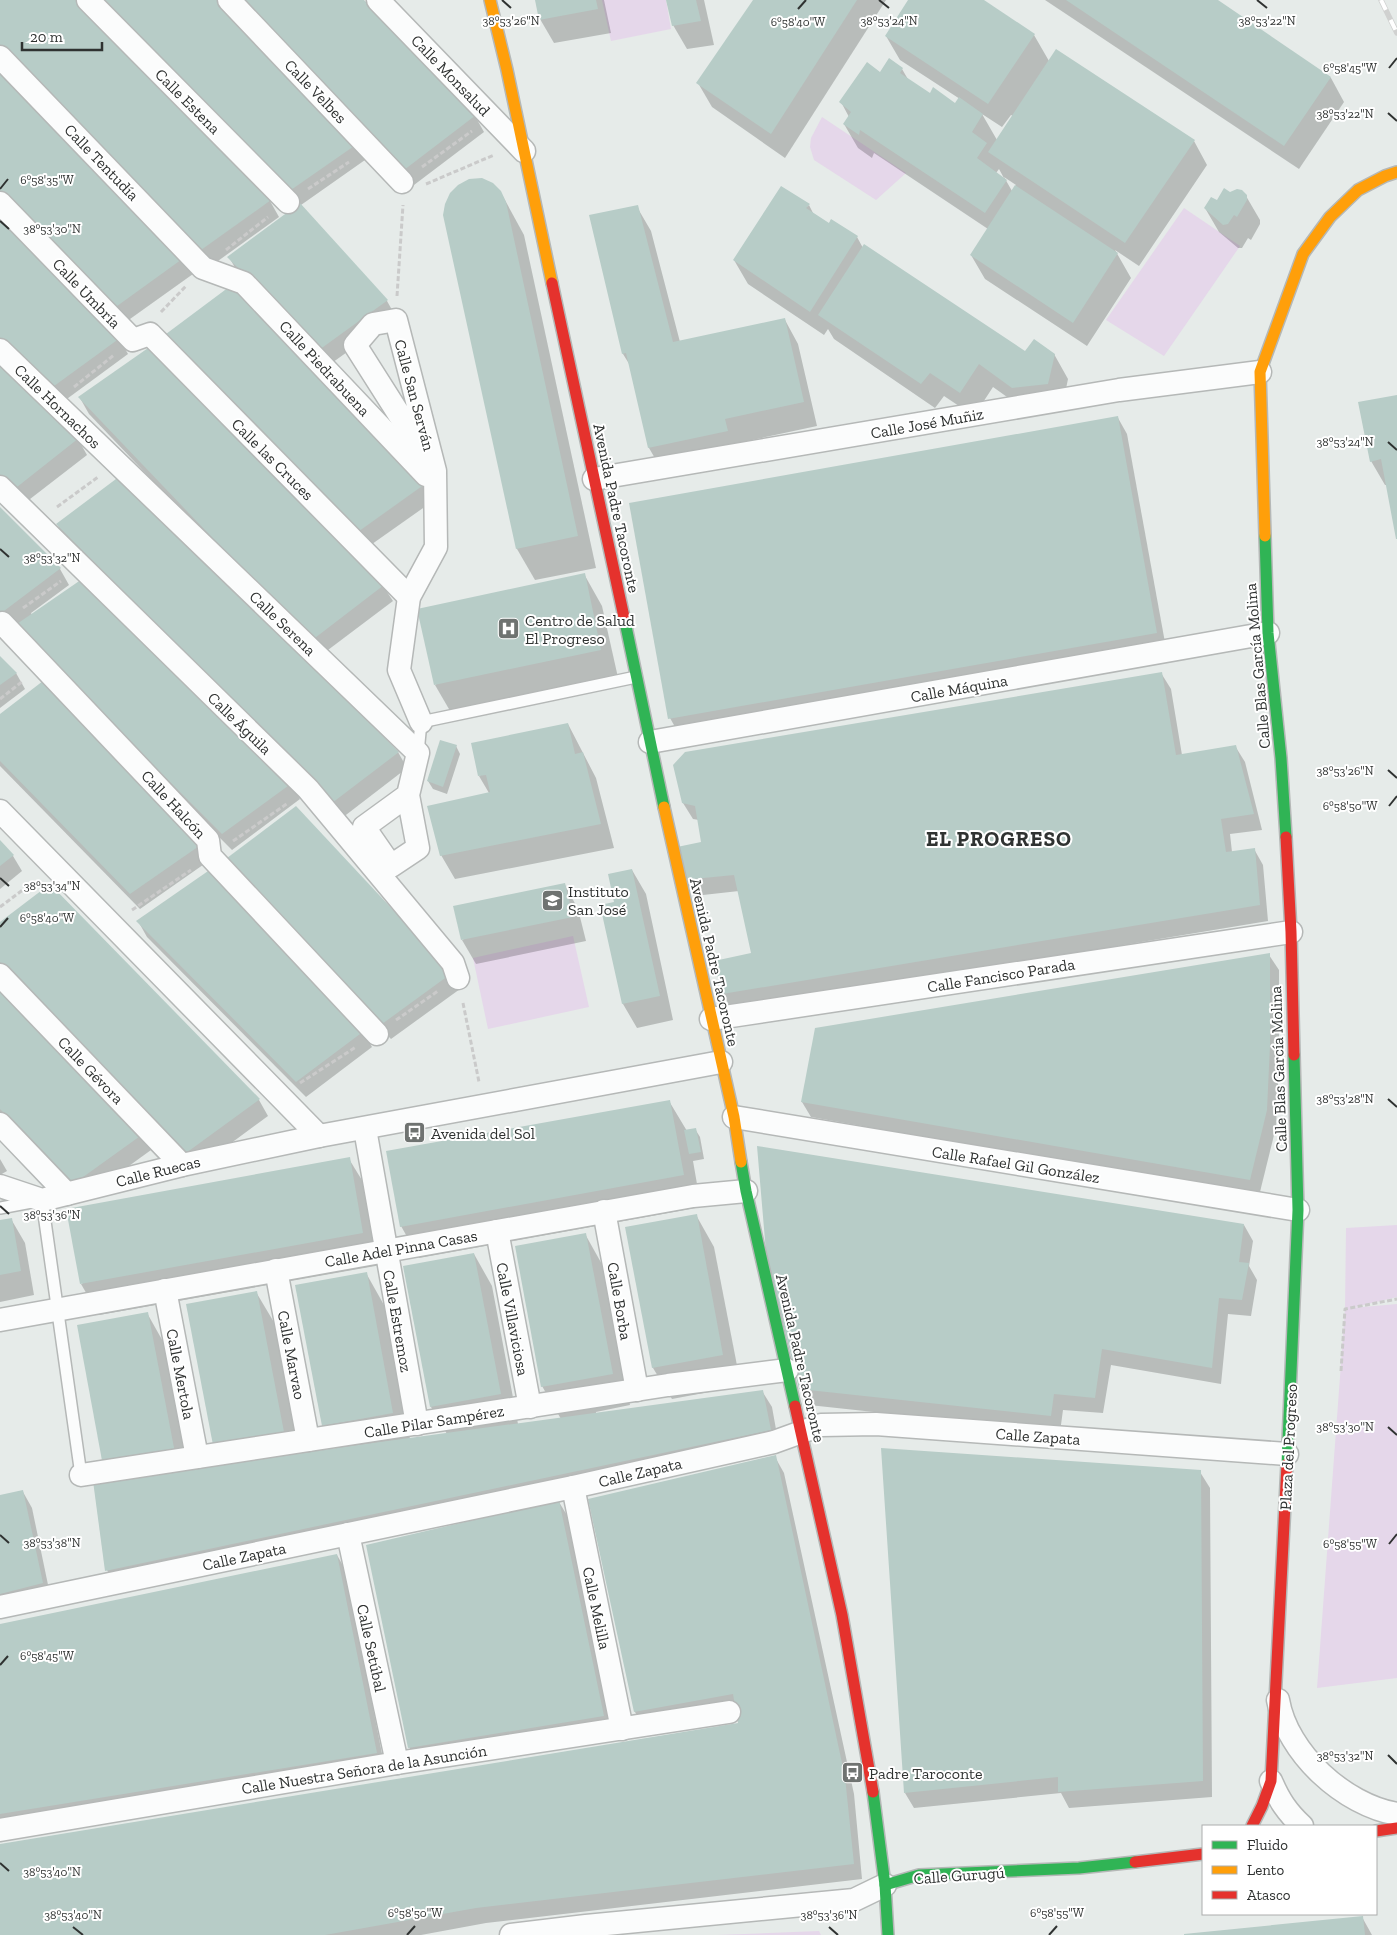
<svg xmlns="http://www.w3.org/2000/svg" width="1397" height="1935" viewBox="0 0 1397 1935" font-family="'Zilla Slab',serif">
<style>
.green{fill:#e5d7ea}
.shadow{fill:#0003;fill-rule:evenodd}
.building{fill:#b7ccc7}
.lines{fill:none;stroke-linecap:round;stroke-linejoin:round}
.lane-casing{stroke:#b5b8b7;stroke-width:14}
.street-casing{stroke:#b5b8b7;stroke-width:25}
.fast-casing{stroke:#b5b8b7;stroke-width:14}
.slow-casing{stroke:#b5b8b7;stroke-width:14}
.jam-casing{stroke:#b5b8b7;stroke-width:14}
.path{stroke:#cacaca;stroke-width:3;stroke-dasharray:5 2.5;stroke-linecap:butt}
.lane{stroke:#fbfcfc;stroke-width:11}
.street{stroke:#fbfcfc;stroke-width:22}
.fast{stroke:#30b455;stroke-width:11}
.slow{stroke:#ff9f0a;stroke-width:11}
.jam{stroke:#e5322d;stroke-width:11}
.rail-casing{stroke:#d0d1d0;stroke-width:5.5}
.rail{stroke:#fff;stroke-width:4;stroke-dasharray:11;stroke-linecap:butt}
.ticks{fill:none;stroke:#2f3231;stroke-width:2}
.labels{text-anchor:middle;stroke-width:4;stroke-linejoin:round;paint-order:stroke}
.street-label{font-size:16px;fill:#2f3231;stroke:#fff}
.poi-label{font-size:16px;fill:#2f3231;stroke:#fff;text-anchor:start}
.district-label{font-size:21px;font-weight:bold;letter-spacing:1px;fill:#2f3231;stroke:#fff}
.ticks-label{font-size:12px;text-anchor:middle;fill:#2f3231;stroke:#fff;stroke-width:4;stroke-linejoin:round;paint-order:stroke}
</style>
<rect width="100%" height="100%" fill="#e6ebe9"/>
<g class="green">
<polygon points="602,0 666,0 671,29 611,41"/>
<polygon points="822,117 906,173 876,200 814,160 810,147 811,138"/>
<polygon points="1184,208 1240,246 1164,356 1106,320"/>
<polygon points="573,936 589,1007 488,1029 473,958"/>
<polygon points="1397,1225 1397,1297 1351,1308 1397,1304 1397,1678 1317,1688 1345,1309 1346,1228"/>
<polygon points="819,1931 821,1935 717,1935"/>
</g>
<g class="shadow">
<polygon points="0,0 75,0 270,201 279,217 211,266 0,50"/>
<polygon points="218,0 356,144 365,160 301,205 387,301 396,317 329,365 238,273 229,257 297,206"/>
<polygon points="239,0 362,0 475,116 484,132 414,185"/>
<polygon points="537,0 604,0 611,33 554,43 540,19"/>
<polygon points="668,0 704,0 714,45 687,49 673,25"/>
<polygon points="755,0 886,0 785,158 712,107 698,83"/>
<path d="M909 0H981L1034 35 1049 61 1194 141 1207 165 1139 266 1115 250 1131 278 1087 346 985 279 971 255 988 229 874 153 872 158 858 148 844 124 849 117 841 102 880 73 902 69 909 81 931 95 956 105 960 99 900 60 886 36ZM982 114 1002 127 1011 115 1013 116 997 140ZM999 169 1005 180 996 173ZM1004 177 1016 185 1012 191Z"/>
<polygon points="1045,0 1216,0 1331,78 1344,102 1299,169"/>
<polygon points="0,69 193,274 123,324 0,196"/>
<polygon points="500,191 524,235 596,568 535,580 517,549"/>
<polygon points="1230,193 1246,196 1260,220 1260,224 1251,240 1248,238 1242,248 1238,248 1219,232 1205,208"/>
<polygon points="809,205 814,215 829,224 831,220 857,237 863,248 1025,353 1054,354 1068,379 1062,408 1027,411 993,387 974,416 944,396 935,408 834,339 828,329 824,335 748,284 734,260"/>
<polygon points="637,207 651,231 680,342 785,320 798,344 817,426 738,443 740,455 663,472 649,448 631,367 623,354 590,216"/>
<polygon points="0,216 119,338 128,354 60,404 0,343"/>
<polygon points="233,286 424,485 433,501 365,549"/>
<polygon points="0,361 78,439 87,455 21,506 0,485"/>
<polygon points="1397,396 1397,536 1387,485 1385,485 1371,461"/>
<polygon points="80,398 383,586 393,601 320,656 89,414"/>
<polygon points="1118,418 1127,434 1166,648 679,734 670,718"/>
<polygon points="0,508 60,569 69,585 31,613 32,615 291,784 300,799 232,850 25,642 0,636"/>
<polygon points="57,524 398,752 407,768 342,818 66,540"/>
<polygon points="584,574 602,606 619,682 453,716 435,685"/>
<polygon points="0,657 16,673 25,689 0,708"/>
<polygon points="1161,673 1171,689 1182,755 1235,746 1245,762 1262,830 1230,834 1232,852 1254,849 1263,865 1268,921 732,1010 723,994 752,954 739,891 694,896 684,880 703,843 699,820 693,819 683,803"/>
<polygon points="0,715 201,845 210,860 140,909 0,766"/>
<polygon points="568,724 596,778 614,848 455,879 441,855 489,793 479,776"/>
<polygon points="456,746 460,754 447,794 433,789 428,781"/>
<polygon points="0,842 13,856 22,871 0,889"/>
<polygon points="632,870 646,894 673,1020 637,1028 623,1004 602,906 616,903"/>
<polygon points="234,877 451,974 460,989 391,1039"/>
<polygon points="50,885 259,1100 268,1116 196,1169 0,968 0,924"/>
<polygon points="565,885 578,909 586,941 476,964 462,940"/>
<polygon points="138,921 363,1031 372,1047 306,1097 147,937"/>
<polygon points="1269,955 1279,970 1279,1062 1276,1127 1259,1196 811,1117 802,1102"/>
<polygon points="0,985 142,1135 151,1150 82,1200 0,1114"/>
<polygon points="669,1101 687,1131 695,1129 700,1137 704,1159 693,1161 701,1207 419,1258 401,1226"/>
<polygon points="0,1159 7,1171 0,1175"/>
<polygon points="349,1159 368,1190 381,1265 99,1315 81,1284"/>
<polygon points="696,1215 714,1247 741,1386 672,1399 653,1368"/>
<polygon points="11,1219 25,1243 34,1295 0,1302 0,1221"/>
<polygon points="1244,1225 1253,1241 1249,1266 1257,1280 1251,1316 1228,1314 1221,1384 1111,1365 1103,1413 1063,1410 1060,1432 809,1405 800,1389"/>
<polygon points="585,1234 603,1266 630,1405 596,1412 596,1414 762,1391 772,1407 779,1446 116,1586 107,1570 113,1480 147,1313 165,1345 189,1469 225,1464 256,1292 275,1324 299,1454 337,1449 324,1425 366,1273 384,1305 410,1439 447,1434 431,1407 474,1254 492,1286 518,1424 561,1419 542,1386"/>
<polygon points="775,1457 784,1473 854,1794 862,1879 486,1923 421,1935 0,1935 0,1845 739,1724 737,1711 644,1728 635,1712 589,1500"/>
<polygon points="1200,1472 1210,1488 1212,1797 1069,1808 1061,1793 914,1808 905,1793"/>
<polygon points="23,1492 32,1508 51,1599 0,1612 0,1496"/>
<polygon points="559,1502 568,1517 612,1732 418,1763 409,1747"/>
<polygon points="337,1555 346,1571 385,1769 0,1831 0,1626"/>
<polygon points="1362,1917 1372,1935 1184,1935"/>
</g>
<g class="building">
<polygon points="0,0 77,0 271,200 201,250 0,45"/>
<polygon points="99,0 219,0 357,144 288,192"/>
<polygon points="244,0 364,0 476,115 404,170"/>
<polygon points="535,0 596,0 598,9 539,20"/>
<polygon points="666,0 696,0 701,21 672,26"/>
<polygon points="753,0 857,0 771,134 696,83"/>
<polygon points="908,0 984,0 1035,34 988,104 885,36"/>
<polygon points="1066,0 1218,0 1331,77 1284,146"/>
<polygon points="1056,49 1195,140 1125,243 988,152"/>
<polygon points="889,58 903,68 900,73 930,93 933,87 955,103 959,97 983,114 972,132 987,143 977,158 1007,180 985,213 860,130 859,135 843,124 851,112 839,102 867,62 880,72"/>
<polygon points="0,67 185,257 113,309 0,191"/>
<polygon points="482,178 493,183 501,191 506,202 578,536 516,549 443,215 445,204 450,193 458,185 469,179"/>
<polygon points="1015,185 1118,253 1073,323 970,255"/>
<polygon points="781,186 810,204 806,208 829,223 831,219 858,236 810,312 733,260"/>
<polygon points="1224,188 1230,192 1237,189 1242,190 1247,195 1247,200 1237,217 1234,215 1228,224 1223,225 1204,208 1211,197 1217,200"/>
<polygon points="300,203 388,300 319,350 227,257"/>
<polygon points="638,205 673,342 785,318 804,402 725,419 728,431 648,448 626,353 622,354 589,215"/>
<polygon points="0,214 120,338 50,389 0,338"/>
<polygon points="864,244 1025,351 1034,339 1055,354 1048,384 1012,388 979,364 960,393 930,373 921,384 818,315"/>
<polygon points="233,284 425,484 355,534 162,337"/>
<polygon points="151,346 384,585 311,641 78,397"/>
<polygon points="0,359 79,438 12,491 0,480"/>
<polygon points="1397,395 1397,539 1396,539 1381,459 1370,462 1358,402"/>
<polygon points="1118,416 1157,633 668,719 629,503"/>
<polygon points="120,476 399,752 332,803 56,524"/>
<polygon points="0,507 61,568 0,614"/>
<polygon points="585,573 601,650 434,685 417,609"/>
<polygon points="85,577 292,783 222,834 14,626"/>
<polygon points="0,656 17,673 0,685"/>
<polygon points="1162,672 1176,755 1236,745 1254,814 1221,819 1226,852 1255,848 1260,905 722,994 714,961 751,953 734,875 683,880 677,847 701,842 695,806 682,803 673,765 685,752"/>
<polygon points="43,681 202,844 130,894 0,761 0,714"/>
<polygon points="568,723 575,754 583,752 601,824 440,856 427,806 490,792 486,775 478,776 471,743"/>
<polygon points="440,740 457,745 443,787 427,781"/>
<polygon points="296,806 452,973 382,1024 223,861"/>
<polygon points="0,840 14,855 0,866"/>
<polygon points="211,869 364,1031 296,1082 136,921"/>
<polygon points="632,869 660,996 622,1004 600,905 614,902 608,874"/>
<polygon points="565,883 573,917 461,940 453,906"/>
<polygon points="50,884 260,1099 186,1153 0,962 0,922"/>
<polygon points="1270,953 1270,1045 1267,1110 1250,1180 801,1102 815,1028"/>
<polygon points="0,984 143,1134 72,1185 0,1109"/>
<polygon points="670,1100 684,1175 400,1227 386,1151"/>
<polygon points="696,1128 701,1152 689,1154 684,1130"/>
<polygon points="757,1146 1244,1224 1239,1262 1249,1263 1242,1300 1219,1298 1212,1368 1102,1349 1095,1398 1054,1394 1051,1416 799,1389 766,1252"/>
<polygon points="350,1157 363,1233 80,1284 66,1209"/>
<polygon points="697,1214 723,1355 652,1368 625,1227"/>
<polygon points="12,1218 21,1271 0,1275 0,1220"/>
<polygon points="586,1233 613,1374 541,1387 515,1246"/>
<polygon points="474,1253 501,1394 430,1407 403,1266"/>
<polygon points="367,1272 393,1413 322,1426 295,1285"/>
<polygon points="257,1291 284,1432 213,1445 186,1304"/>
<polygon points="148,1312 175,1453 103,1466 77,1325"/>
<polygon points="763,1390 771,1430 105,1571 93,1481"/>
<polygon points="881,1448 1201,1470 1203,1781 1058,1792 1058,1777 904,1793"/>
<polygon points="776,1455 845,1777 854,1864 476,1908 325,1935 0,1935 0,1844 738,1723 733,1694 634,1712 588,1499"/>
<polygon points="23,1490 43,1583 0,1594 0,1495"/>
<polygon points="559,1500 604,1716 408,1748 366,1545"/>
<polygon points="337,1554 377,1753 0,1814 0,1624"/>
<polygon points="1363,1916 1365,1935 1184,1935 1184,1934"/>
</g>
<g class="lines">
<defs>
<g id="lane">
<polyline points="418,753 421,722 636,677"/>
<polyline points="0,1208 42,1200 81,1475"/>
</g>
<g id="street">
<polyline points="88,0 288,202"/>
<polyline points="229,0 402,182"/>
<polyline points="378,0 524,151"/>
<polyline points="0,57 203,268 244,283 426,475"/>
<polyline points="0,203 133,340 150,334 409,597"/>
<polyline points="0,350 418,753 408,795 418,848 391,866 364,827 408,795"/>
<polyline points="594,479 1119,390 1260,372"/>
<polyline points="0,487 308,789 453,963 458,978"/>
<polyline points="2,623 208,840 210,856 377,1034"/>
<polyline points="421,722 399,670 409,597 436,547 435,471 355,345 373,324 396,320 435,471"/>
<polyline points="650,742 1268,633"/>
<polyline points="0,811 319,1136"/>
<polyline points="0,975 182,1165"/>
<polyline points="711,1019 1291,932"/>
<polyline points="734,1117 1298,1210"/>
<polyline points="0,1124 67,1194"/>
<polyline points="365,1129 417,1424"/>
<polyline points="0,1186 42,1200 182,1165 319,1136 721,1062"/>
<polyline points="604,1211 637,1390"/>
<polyline points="497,1231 530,1407"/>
<polyline points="276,1270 308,1440"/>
<polyline points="165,1290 197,1457"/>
<polyline points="0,1320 693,1196 746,1191"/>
<polyline points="81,1475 668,1385 787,1370"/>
<polyline points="573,1487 622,1729"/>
<polyline points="348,1534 397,1763"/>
<polyline points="0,1607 573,1487 774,1442 821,1425 876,1424 1287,1454"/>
<path d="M1278 1700C1287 1753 1344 1805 1397 1814"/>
<path d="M1271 1781C1279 1800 1287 1812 1302 1826"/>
<polyline points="0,1830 397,1763 729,1712"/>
<polyline points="511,1935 586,1926 854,1900 885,1885"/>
</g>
<g id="fast">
<polyline points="1265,536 1268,633 1281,758 1286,837"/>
<polyline points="624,617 664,807"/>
<polyline points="741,1162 746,1191 795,1406"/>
<polyline points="1287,1464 1298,1210 1294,1055"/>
<polyline points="873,1792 885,1885 888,1935"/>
<polyline points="885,1885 919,1875 1079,1868 1135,1862"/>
</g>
<g id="slow">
<polyline points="490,0 507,70 552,283"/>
<polyline points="1265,536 1260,372 1303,254 1330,217 1358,190 1385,176 1397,172"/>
<polyline points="664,807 734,1117 741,1162"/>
</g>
<g id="jam">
<polyline points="552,283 624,617"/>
<polyline points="1286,837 1291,932 1294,1055"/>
<polyline points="795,1406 842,1615 873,1792"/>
<polyline points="1252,1826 1262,1806 1271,1781 1287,1464"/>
<polyline points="1376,1831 1397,1828"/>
<polyline points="1135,1862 1203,1854"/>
</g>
</defs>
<use href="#lane" class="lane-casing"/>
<use href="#street" class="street-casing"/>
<use href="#fast" class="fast-casing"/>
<use href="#slow" class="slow-casing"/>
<use href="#jam" class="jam-casing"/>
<g class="path">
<polyline points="422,167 472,131"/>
<polyline points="426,184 494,155"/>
<polyline points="308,189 349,162"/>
<polyline points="226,250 268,217"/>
<polyline points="397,296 403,205"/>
<polyline points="161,312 186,286"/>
<polyline points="74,387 114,355"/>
<polyline points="57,507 98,477"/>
<polyline points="23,608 61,581"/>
<polyline points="0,699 23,681"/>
<polyline points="233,841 288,803"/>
<polyline points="0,907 36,880"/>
<polyline points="132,910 191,870"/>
<polyline points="463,1003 479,1082"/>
<polyline points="396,1020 438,991"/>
<polyline points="300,1083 356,1047"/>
<polyline points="1341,1371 1345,1309 1397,1299"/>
</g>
<use href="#lane" class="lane"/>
<use href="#street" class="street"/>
<use href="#fast" class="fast"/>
<use href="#slow" class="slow"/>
<use href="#jam" class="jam"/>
<defs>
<polyline id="rail" points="1381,0 1397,33"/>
</defs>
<use href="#rail" class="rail-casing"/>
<use href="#rail" class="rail"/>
</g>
<path class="ticks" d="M502 0 511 8M879 0 889 8M1257 0 1267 8M798 9 806 0M1389 68 1397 58M1388 113 1397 121M0 189 8 179M0 221 9 229M1388 442 1397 450M0 549 9 557M1388 770 1397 778M1389 806 1397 796M0 878 9 886M0 927 8 918M1388 1099 1397 1107M0 1206 9 1214M1388 1427 1397 1435M0 1535 9 1543M1389 1544 1397 1534M0 1665 8 1656M1388 1755 1397 1764M0 1863 9 1871M73 1927 83 1935M829 1927 838 1935M407 1935 415 1926M1049 1935 1057 1926"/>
<defs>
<symbol id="hospital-square" viewBox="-11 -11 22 22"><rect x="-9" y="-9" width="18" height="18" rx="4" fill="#6f7371" stroke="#fff"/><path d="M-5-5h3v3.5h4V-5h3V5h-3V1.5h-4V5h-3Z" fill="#fff"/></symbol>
<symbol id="school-square" viewBox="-11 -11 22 22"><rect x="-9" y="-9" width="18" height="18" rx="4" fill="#6f7371" stroke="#fff"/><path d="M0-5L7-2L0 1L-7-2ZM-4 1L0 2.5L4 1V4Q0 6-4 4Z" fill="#fff"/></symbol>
<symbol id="bus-square" viewBox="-11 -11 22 22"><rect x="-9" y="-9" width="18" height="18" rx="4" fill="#6f7371" stroke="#fff"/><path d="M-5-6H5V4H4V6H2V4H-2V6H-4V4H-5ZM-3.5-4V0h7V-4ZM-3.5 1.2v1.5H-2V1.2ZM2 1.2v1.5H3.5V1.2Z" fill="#fff"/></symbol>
</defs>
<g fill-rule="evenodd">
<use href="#hospital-square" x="496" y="616" width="25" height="25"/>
<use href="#school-square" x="540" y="888" width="25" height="25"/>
<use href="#bus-square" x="402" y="1120" width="25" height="25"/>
<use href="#bus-square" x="840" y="1760" width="25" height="25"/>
</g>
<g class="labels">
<g class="street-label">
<text transform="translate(451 75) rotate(46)" y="6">Calle Monsalud</text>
<text transform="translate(316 91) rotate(46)" y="6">Calle Velbes</text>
<text transform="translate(188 101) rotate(45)" y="6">Calle Estena</text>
<text transform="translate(102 162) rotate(46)" y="6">Calle Tentudía</text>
<text transform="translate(87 293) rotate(46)" y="6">Calle Umbría</text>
<text transform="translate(325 368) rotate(47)" y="6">Calle Piedrabuena</text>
<text transform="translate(415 395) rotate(75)" y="6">Calle San Serván</text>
<text transform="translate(58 406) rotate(44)" y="6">Calle Hornachos</text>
<text transform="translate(927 423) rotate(-10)" y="6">Calle José Muñiz</text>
<text transform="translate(273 459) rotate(45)" y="6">Calle las Cruces</text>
<text transform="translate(617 508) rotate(78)" y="6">Avenida Padre Tacoronte</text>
<text transform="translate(283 623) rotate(44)" y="6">Calle Serena</text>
<text transform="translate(1257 666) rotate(-95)" y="6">Calle Blas García Molina</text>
<text transform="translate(959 688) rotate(-10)" y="6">Calle Máquina</text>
<text transform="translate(240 723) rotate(44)" y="6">Calle Águila</text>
<text transform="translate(174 804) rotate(47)" y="6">Calle Halcón</text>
<text transform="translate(715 962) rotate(77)" y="6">Avenida Padre Tacoronte</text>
<text transform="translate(1001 975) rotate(-9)" y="6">Calle Fancisco Parada</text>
<text transform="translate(1278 1069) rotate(-92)" y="6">Calle Blas García Molina</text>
<text transform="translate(91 1070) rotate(46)" y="6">Calle Gévora</text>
<text transform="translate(1016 1164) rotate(9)" y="6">Calle Rafael Gil González</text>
<text transform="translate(158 1171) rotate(-14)" y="6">Calle Ruecas</text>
<text transform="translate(401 1248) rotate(-10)" y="6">Calle Adel Pinna Casas</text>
<text transform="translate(620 1301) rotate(80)" y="6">Calle Borba</text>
<text transform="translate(513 1319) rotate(79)" y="6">Calle Villaviciosa</text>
<text transform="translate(398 1321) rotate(80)" y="6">Calle Estremoz</text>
<text transform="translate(292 1355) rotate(79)" y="6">Calle Marvao</text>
<text transform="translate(801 1358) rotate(77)" y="6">Avenida Padre Tacoronte</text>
<text transform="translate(181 1374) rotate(79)" y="6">Calle Mertola</text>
<text transform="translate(434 1421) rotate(-9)" y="6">Calle Pilar Sampérez</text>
<text transform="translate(1038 1436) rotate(4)" y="6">Calle Zapata</text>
<text transform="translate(1288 1447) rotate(-87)" y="6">Plaza del Progreso</text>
<text transform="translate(640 1472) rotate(-13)" y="6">Calle Zapata</text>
<text transform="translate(244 1556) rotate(-12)" y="6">Calle Zapata</text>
<text transform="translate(597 1608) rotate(78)" y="6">Calle Melilla</text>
<text transform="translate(372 1648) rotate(78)" y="6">Calle Setúbal</text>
<text transform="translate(364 1769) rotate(-9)" y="6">Calle Nuestra Señora de la Asunción</text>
<text transform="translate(959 1875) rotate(-4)" y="6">Calle Gurugú</text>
</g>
<g class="poi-label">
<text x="525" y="626">Centro de Salud<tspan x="525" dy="18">El Progreso</tspan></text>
<text x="568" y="897">Instituto<tspan x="568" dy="18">San José</tspan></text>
<text x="431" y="1139">Avenida del Sol</text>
<text x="869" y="1779">Padre Taroconte</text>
</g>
<g class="district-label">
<text x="999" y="846">EL PROGRESO</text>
</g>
</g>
<g class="ticks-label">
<text x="1267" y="25">38°53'22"N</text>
<text x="511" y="25">38°53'26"N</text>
<text x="889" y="25">38°53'24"N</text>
<text x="798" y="26">6°58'40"W</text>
<text x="1350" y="72">6°58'45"W</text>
<text x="1345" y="118">38°53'22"N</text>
<text x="47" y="184">6°58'35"W</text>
<text x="52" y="233">38°53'30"N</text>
<text x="1345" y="446">38°53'24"N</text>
<text x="52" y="562">38°53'32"N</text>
<text x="1345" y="775">38°53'26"N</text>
<text x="1350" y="810">6°58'50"W</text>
<text x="52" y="890">38°53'34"N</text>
<text x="47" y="922">6°58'40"W</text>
<text x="1345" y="1103">38°53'28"N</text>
<text x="52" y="1219">38°53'36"N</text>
<text x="1345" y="1431">38°53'30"N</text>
<text x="52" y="1547">38°53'38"N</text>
<text x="1350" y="1548">6°58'55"W</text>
<text x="47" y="1660">6°58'45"W</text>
<text x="1345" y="1760">38°53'32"N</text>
<text x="52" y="1876">38°53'40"N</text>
<text x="415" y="1917">6°58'50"W</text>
<text x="1057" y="1917">6°58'55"W</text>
<text x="73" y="1919">38°53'40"N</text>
<text x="829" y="1919">38°53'36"N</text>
</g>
<rect x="1202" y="1825" width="175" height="90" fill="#ffffff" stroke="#acadad"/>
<rect x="1212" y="1841" width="25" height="8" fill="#30b455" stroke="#acadad"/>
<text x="1247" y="1850" font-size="15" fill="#2f3231">Fluido</text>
<rect x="1212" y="1866" width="25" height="8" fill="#ff9f0a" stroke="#acadad"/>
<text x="1247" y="1875" font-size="15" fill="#2f3231">Lento</text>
<rect x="1212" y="1891" width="25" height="8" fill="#e5322d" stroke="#acadad"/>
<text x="1247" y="1900" font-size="15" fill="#2f3231">Atasco</text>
<path d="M22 42v8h80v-8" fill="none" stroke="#2f3231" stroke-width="2.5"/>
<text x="30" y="42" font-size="15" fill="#2f3231" stroke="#ffffff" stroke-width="4" paint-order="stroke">20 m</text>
</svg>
